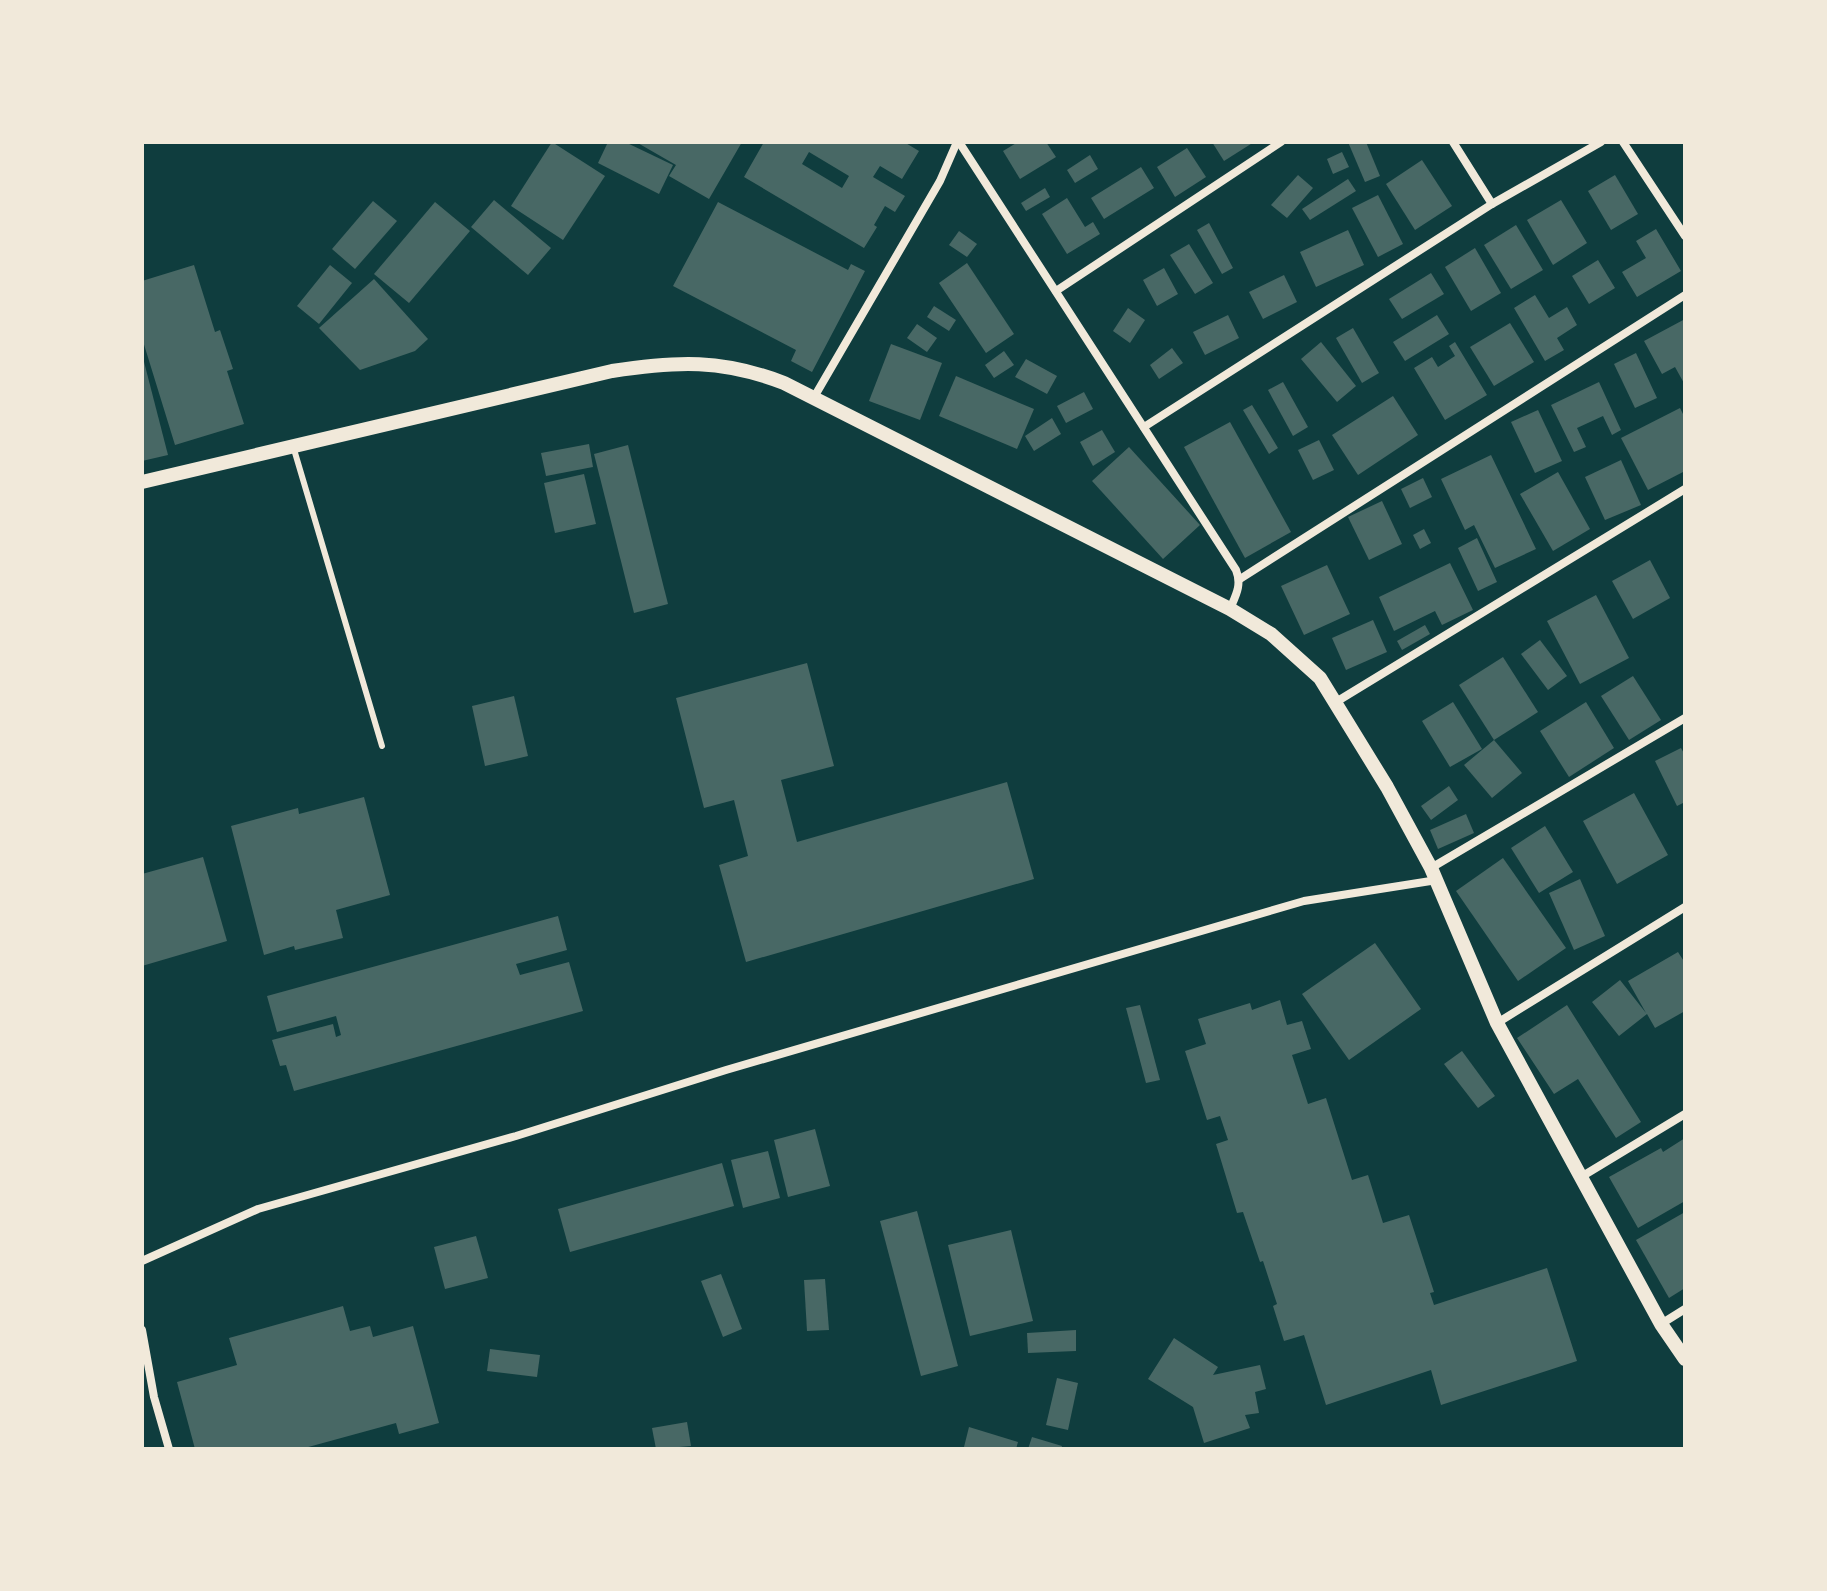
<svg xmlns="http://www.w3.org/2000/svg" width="1827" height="1591" viewBox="0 0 1827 1591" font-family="'PT Sans Narrow',sans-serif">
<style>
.building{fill:#486865;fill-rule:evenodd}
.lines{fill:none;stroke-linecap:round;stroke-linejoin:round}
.service{stroke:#f1e9da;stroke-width:6}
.minor{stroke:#f1e9da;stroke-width:8}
.tertiary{stroke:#f1e9da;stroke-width:14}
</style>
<rect width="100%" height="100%" fill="#0f3d3e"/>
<g class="building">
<polygon points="552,142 605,176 563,240 511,206"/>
<polygon points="608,142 625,142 673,165 659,194 598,163"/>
<polygon points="636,142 742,142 709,199 669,176 676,165"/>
<path d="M764 142H904L919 151 902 179 880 166 873 177 905 196 895 212 885 206 874 225 877 227 864 248 744 177ZM809 152 849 176 842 188 802 164Z"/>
<polygon points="1018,142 1046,142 1056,157 1020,179 1003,151"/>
<polygon points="1212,142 1254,142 1224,161"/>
<polygon points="1348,142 1366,142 1380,176 1365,182"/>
<polygon points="1187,148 1206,177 1175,197 1157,167"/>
<polygon points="1342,152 1349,167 1333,174 1327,159"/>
<polygon points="1090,155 1098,169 1075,183 1067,170"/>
<polygon points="1422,160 1452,206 1415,230 1386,184"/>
<polygon points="1141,167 1154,188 1104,219 1091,198"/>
<polygon points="1298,175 1313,188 1287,218 1271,205"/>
<polygon points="1615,175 1638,214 1611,230 1588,191"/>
<polygon points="1348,179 1356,191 1310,220 1302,209"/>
<polygon points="1045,188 1050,197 1026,211 1021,203"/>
<polygon points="1378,195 1403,244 1378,257 1352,208"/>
<polygon points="1067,198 1085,227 1093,222 1100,234 1067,254 1042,214"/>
<polygon points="494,200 551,248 528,275 471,227"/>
<polygon points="1561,200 1587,243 1553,265 1527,220"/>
<polygon points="373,201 397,221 355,269 332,249"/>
<polygon points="435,202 470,231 409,303 374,274"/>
<polygon points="718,202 848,270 851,264 865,271 812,372 791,361 796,350 673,286"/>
<polygon points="1209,223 1233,268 1222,274 1197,230"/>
<polygon points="1516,225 1543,270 1511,289 1484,245"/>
<polygon points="1656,229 1681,271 1637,297 1622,272 1646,258 1636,241"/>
<polygon points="1348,230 1364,265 1316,287 1300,252"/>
<polygon points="959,231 977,244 967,257 949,245"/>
<polygon points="1189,244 1213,283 1195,294 1170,255"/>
<polygon points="1475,248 1501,293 1471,311 1445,267"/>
<polygon points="1598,260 1615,288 1589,304 1572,276"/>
<polygon points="967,263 1014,334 986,353 939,283"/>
<polygon points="194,265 215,332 220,330 233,369 227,371 244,424 175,445 142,338 142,281"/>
<polygon points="330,265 352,283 319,324 297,306"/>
<polygon points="1164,268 1178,294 1157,306 1143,280"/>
<polygon points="1431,273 1444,294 1402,319 1389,299"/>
<polygon points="1284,275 1297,302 1263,319 1249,292"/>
<polygon points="374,279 428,339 415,351 360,370 319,328"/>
<polygon points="1535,295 1549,318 1567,307 1577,325 1557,338 1564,350 1545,361 1514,308"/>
<polygon points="934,306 956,320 949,331 927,317"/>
<polygon points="1128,308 1145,320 1130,343 1113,331"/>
<polygon points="1228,315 1239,338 1205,355 1193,332"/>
<polygon points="1437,315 1449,334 1405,361 1393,342"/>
<polygon points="1685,319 1685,385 1675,367 1662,374 1644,341"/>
<polygon points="1510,323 1534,362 1494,386 1470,347"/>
<polygon points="917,324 937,338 927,352 907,338"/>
<polygon points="1353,328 1379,373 1362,383 1336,338"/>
<polygon points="1321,342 1356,386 1337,402 1301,359"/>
<polygon points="1455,342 1487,395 1445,420 1414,368 1432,357 1438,367 1455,356 1449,346"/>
<polygon points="891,344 942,363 920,420 869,401"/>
<polygon points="1172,348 1183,363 1159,379 1150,365"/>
<polygon points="1004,351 1014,365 994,378 985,365"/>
<polygon points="1636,353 1657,398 1635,408 1614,364"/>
<polygon points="142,354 168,455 142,461"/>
<polygon points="1026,359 1057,376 1047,394 1015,377"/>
<polygon points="956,376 1034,409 1017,449 939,416"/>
<polygon points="1283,382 1308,427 1293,436 1268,390"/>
<polygon points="1599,382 1621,430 1612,435 1603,416 1577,428 1586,447 1574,452 1551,405"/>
<polygon points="1084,392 1093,409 1066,423 1057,406"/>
<polygon points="1393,396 1418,435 1358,475 1332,435"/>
<polygon points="1252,405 1278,448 1269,454 1243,410"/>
<polygon points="1680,408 1685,418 1685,471 1648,490 1621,438"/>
<polygon points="1538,410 1562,461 1535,473 1511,422"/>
<polygon points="1052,418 1061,434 1034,451 1025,436"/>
<polygon points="1230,422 1291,532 1245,558 1184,447"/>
<polygon points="1102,430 1115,452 1093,466 1080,442"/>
<polygon points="1319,440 1334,470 1313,480 1298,450"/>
<polygon points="589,444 593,467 546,476 541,453"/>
<polygon points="628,445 668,604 634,613 594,454"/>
<polygon points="1129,447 1200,525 1163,559 1092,481"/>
<polygon points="1491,455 1536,549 1495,568 1474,525 1465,530 1441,479"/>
<polygon points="1621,460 1641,505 1605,520 1585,477"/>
<polygon points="1558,472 1590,529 1553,551 1520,494"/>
<polygon points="584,474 596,524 555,533 544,483"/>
<polygon points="1423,478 1432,497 1410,508 1401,489"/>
<polygon points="1382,501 1402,544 1369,560 1348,517"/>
<polygon points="1424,529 1431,543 1420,549 1413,535"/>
<polygon points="1477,538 1497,582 1478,591 1458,548"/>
<polygon points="1650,560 1670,598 1633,619 1612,581"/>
<polygon points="1450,563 1473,610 1442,625 1435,611 1394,631 1379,597"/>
<polygon points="1327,565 1350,614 1304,635 1281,586"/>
<polygon points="1596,595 1629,658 1580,684 1547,621"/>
<polygon points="1373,620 1387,652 1346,670 1332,638"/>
<polygon points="1425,625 1430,634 1402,650 1397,641"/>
<polygon points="1540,640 1567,676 1548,690 1521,654"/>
<polygon points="1503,657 1538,712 1494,740 1459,685"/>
<polygon points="807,663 834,766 781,780 797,842 1007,782 1034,879 746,962 719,865 748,856 734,800 704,808 676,698"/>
<polygon points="1633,676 1661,720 1629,740 1601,696"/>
<polygon points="514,696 528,756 485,766 472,706"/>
<polygon points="1453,702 1482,749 1450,767 1422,721"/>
<polygon points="1586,702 1614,748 1569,777 1540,731"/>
<polygon points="1494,740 1522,773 1492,798 1464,765"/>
<polygon points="1681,748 1685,755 1685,802 1677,806 1655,761"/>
<polygon points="1449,786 1458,800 1431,820 1421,806"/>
<polygon points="1634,793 1668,855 1617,884 1583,821"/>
<polygon points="364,797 390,895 336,910 343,938 295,950 294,946 264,955 231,826 298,808 299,814"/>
<polygon points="1466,814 1474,833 1438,849 1430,830"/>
<polygon points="1545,826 1573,872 1539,893 1511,848"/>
<polygon points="203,857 227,941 142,966 142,874"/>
<polygon points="1503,858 1566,948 1518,981 1456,891"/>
<polygon points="1580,879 1605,936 1574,950 1549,893"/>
<polygon points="558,916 567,950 516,964 520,975 569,962 583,1011 294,1091 286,1065 280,1066 272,1040 333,1024 336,1037 341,1035 336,1016 277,1032 267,996"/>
<polygon points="1375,943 1421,1009 1349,1060 1302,994"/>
<polygon points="1678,952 1685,963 1685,1011 1655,1028 1647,1014 1619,1036 1592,1002 1620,980 1646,1013 1628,981"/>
<polygon points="1280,1000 1287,1025 1302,1021 1311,1049 1292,1055 1308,1104 1326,1098 1352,1180 1368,1175 1383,1223 1409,1215 1434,1292 1430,1293 1434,1305 1547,1268 1577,1361 1441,1405 1431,1370 1326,1405 1304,1335 1284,1341 1273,1306 1277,1304 1263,1261 1260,1262 1243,1212 1237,1213 1216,1144 1228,1140 1220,1116 1207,1120 1185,1051 1206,1044 1198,1019 1250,1003 1252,1010"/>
<polygon points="1140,1005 1160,1080 1146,1083 1126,1008"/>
<polygon points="1567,1005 1641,1122 1616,1138 1578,1079 1554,1094 1517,1038"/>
<polygon points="1462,1051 1495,1096 1478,1108 1444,1064"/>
<polygon points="815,1129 830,1186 788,1197 774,1140"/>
<polygon points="1685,1138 1685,1201 1638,1228 1609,1177 1661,1148 1663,1152"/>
<polygon points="768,1151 780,1198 743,1208 731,1160"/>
<polygon points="722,1163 734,1206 570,1252 558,1209"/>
<polygon points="917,1211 958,1366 921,1376 880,1221"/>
<polygon points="1685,1212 1685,1288 1669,1298 1636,1240"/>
<polygon points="1011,1230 1033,1321 970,1336 948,1245"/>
<polygon points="476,1236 488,1278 445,1289 434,1247"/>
<polygon points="721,1274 742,1329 723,1337 701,1281"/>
<polygon points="825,1279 829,1330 807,1331 804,1280"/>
<polygon points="343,1306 350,1331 370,1326 373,1337 413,1326 439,1423 399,1434 396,1423 301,1449 195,1449 177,1382 237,1365 229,1338"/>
<polygon points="1076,1330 1076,1351 1028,1353 1027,1333"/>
<polygon points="1174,1338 1218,1367 1213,1375 1260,1365 1266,1389 1255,1392 1259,1413 1245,1415 1250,1428 1204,1443 1193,1407 1148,1379"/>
<polygon points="490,1349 540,1355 537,1377 487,1371"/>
<polygon points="1057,1378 1078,1383 1068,1430 1046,1425"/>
<polygon points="687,1422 691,1446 656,1449 652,1428"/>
<polygon points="969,1427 1018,1442 1016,1449 964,1447"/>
<polygon points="1032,1437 1062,1446 1061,1449 1028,1449"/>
</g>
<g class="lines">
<polyline class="service" points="293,446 382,746"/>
<g class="minor">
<path d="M959 142 1236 570C1242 585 1236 595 1230 609"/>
<polyline points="1453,142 1492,204"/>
<polyline points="1623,142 1685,236"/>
<polyline points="1056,291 1281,142"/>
<polyline points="813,399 940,181 957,142"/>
<polyline points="1144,427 1492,204 1601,142"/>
<polyline points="1240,579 1685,295"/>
<polyline points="1336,702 1685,489"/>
<polyline points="1431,868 1685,718"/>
<polyline points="1497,1023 1685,907"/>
<polyline points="1581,1177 1685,1114"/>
<polyline points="142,1261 258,1209 516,1136 726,1070 1304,901 1437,880"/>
<polyline points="1661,1324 1685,1309"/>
<polyline points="142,1330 154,1397 169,1449"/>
</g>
<path class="tertiary" d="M142 482 612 371C677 361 722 359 784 383L1230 609 1271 634 1320 678 1387 787 1431 868 1497 1023 1661 1324 1685 1359"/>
</g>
<rect width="1827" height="1591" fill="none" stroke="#f1e9da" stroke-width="288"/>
</svg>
